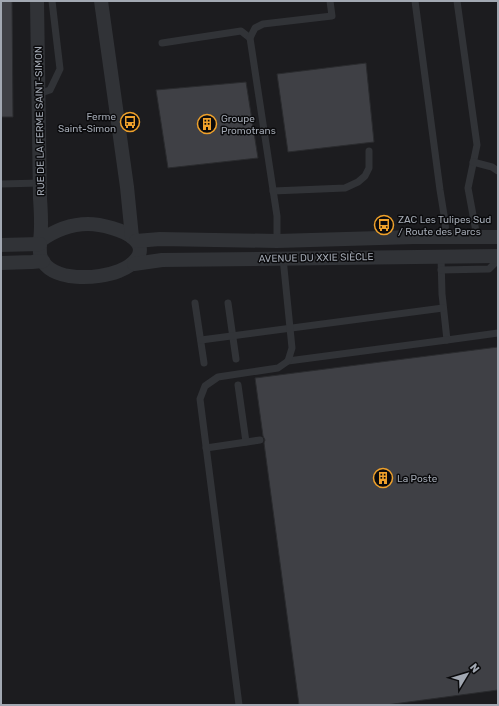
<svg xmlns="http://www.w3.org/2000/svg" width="499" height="706" viewBox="0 0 499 706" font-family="Rubik,sans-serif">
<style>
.built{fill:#1c1c1f}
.building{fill:#3f4045;stroke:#2a2b2e}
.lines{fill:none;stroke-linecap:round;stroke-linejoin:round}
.lane{stroke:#313337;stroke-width:7}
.street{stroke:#313337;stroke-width:14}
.labels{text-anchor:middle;stroke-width:3;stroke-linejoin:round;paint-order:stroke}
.poi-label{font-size:10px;fill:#a2a8b2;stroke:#0b0b0d;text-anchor:start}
.street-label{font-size:10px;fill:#a2a8b2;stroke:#0b0b0d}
</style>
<rect width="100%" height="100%" fill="#101012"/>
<rect class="built" x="1" y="1" width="497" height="704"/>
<g class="building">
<polygon points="1,1 12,1 13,117 1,117"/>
<polygon points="366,63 374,142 288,152 277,74"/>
<polygon points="246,82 258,158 168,168 156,90"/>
<polygon points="498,347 498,690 386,705 299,705 264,443 265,440 263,436 255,378"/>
</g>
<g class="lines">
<g class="lane">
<polyline points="415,1 440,190 445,221 446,237"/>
<polyline points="457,1 477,145 468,188 477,237"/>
<polyline points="162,43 241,31 250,38"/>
<polyline points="38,94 50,90 60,69 52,1"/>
<polyline points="473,162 492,167 498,171"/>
<polyline points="1,184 40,183"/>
<polyline points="273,191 345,188 358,182 365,176 369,168 369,151"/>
<polyline points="277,241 277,216 250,38 255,28 263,24 332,16 330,1"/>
<polyline points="441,257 442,294 447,340 498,333"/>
<polyline points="441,270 489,269 498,260"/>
<polyline points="195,303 204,363"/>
<polyline points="228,303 236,359"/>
<polyline points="201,340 443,308"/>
<polyline points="288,361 447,340"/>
<polyline points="238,385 246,442"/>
<polyline points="206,448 260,440"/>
<polyline points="239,705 200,399 205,386 218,377 278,368 288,361 292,348 283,258"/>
</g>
<g class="street">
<path d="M37 1C38 67 39 132 40 198 41 212 42 227 40 240 40 246 39 253 41 258 52 283 99 279 119 271 132 266 150 252 133 238 124 230 101 224 88 224 70 224 55 230 40 241"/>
<polyline points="101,1 127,187 132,237"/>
<polyline points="136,241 160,239 277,241 414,237 498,237"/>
<polyline points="1,245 40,244"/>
<polyline points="1,263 32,262 43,261"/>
<polyline points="134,264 162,260 498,256"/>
</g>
</g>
<defs>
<symbol id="bus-ring" viewBox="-11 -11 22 22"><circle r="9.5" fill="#0b0b0d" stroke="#efa12b" stroke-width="1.5"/><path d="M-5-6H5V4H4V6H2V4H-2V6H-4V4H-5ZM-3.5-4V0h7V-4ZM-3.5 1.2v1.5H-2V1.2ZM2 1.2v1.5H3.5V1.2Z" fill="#efa12b"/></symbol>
<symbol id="building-ring" viewBox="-11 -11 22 22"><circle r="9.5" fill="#0b0b0d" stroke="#efa12b" stroke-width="1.5"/><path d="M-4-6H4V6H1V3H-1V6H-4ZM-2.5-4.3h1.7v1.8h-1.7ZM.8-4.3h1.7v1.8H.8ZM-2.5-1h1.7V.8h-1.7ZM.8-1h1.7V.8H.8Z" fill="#efa12b"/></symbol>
</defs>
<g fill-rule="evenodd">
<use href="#bus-ring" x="119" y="111" width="22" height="22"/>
<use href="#building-ring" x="196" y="113" width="22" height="22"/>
<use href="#bus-ring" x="373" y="214" width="22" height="22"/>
<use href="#building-ring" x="372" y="467" width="22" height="22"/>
</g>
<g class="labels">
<g class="poi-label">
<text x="116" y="120" text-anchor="end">Ferme<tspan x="116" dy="12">Saint-Simon</tspan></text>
<text x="221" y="122">Groupe<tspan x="221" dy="12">Promotrans</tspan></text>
<text x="398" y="223">ZAC Les Tulipes Sud<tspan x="398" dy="12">/ Route des Parcs</tspan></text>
<text x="397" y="482">La Poste</text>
</g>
<g class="street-label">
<text transform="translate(39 121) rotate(-91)" y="4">RUE DE LA FERME SAINT-SIMON</text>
<text transform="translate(316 257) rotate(-1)" y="4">AVENUE DU XXIE SIÈCLE</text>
</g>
</g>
<rect width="499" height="706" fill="none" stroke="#a2a8b2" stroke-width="4"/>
<g transform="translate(467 674) rotate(52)" stroke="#0b0b0d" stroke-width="3" paint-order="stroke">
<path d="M0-3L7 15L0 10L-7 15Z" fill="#a2a8b2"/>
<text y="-6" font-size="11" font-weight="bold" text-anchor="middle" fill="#a2a8b2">N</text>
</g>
</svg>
